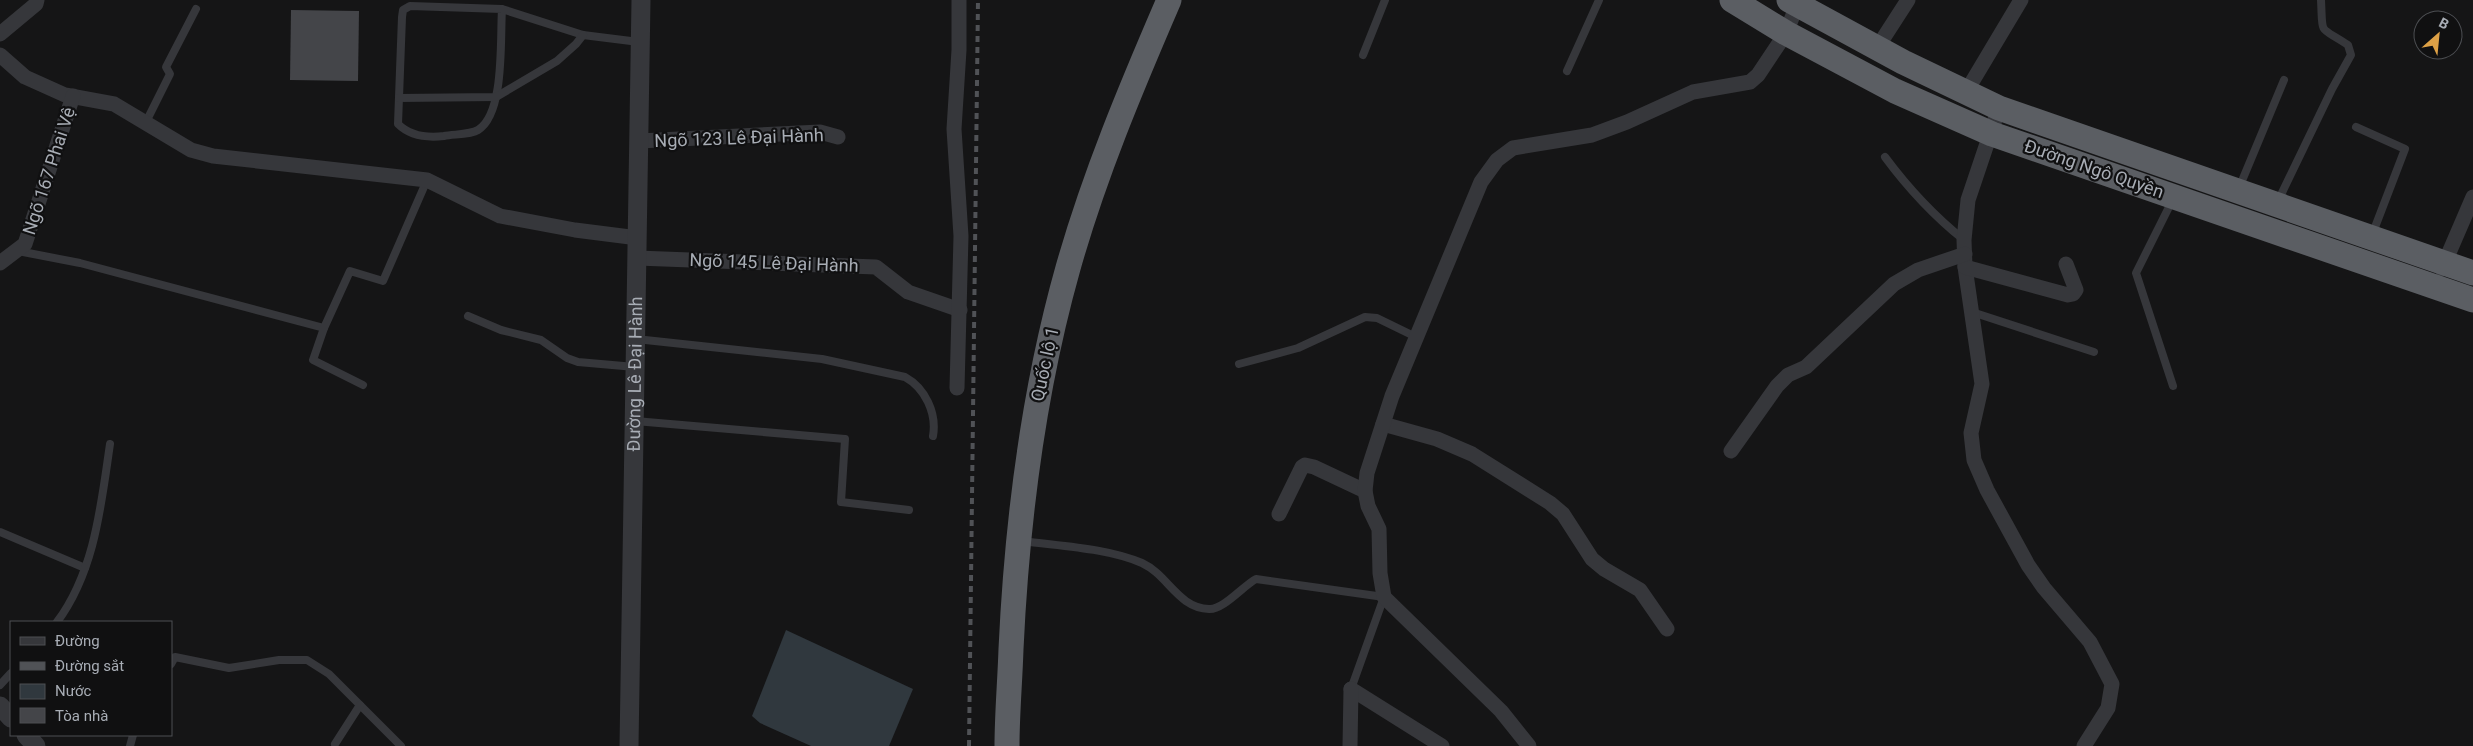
<svg xmlns="http://www.w3.org/2000/svg" width="2473" height="746" viewBox="0 0 2473 746" font-family="Roboto,sans-serif">
<style>
.water{fill:#30383e}
.building{fill:#444549}
.lines{fill:none;stroke-linecap:round;stroke-linejoin:round}
.service{stroke:#36373b;stroke-width:8}
.minor{stroke:#36373b;stroke-width:15}
.tertiary{stroke:#36373b;stroke-width:19}
.trunk{stroke:#5b5e63;stroke-width:25}
.rail{stroke:#505256;stroke-width:4;stroke-dasharray:6 5;stroke-linecap:butt}
.labels{text-anchor:middle;stroke-width:4.5;stroke-linejoin:round;paint-order:stroke}
.street-label{font-size:18px;fill:#a8adb5;stroke:#101011}
</style>
<rect width="100%" height="100%" fill="#151516"/>
<polygon class="water" points="786,630 913,689 889,746 811,746 760,723 752,716"/>
<polygon class="building" points="291,10 359,11 358,81 290,80"/>
<g class="lines">
<g class="service">
<path d="M502 9C500 38 505 114 478 130 470 135 453 134 444 136 427 138 410 136 398 124L402 17 403 10 410 6 502 9 583 35 639 42"/>
<polyline points="1363,55 1385,0"/>
<polyline points="1567,71 1599,0"/>
<polyline points="399,98 496,97 557,61 576,44 583,35"/>
<polyline points="146,122 170,74 166,67 196,9"/>
<polyline points="2356,127 2405,149 2372,235"/>
<path d="M1885 157C1908 188 1934 216 1964 240"/>
<polyline points="2239,188 2284,80"/>
<polyline points="2172,201 2136,273 2173,386"/>
<path d="M2278 201 2332 89 2351 55 2348 45C2318 25 2323 37 2321 0"/>
<polyline points="18,251 80,263 324,328"/>
<polyline points="1972,312 2094,352"/>
<polyline points="468,316 501,330 541,340 567,358 578,362 635,367"/>
<path d="M636 339 822 359 905 377C925 388 937 413 933 436"/>
<polyline points="1239,364 1298,348 1365,317 1377,318 1416,337"/>
<polyline points="363,385 313,360 324,328 350,271 383,281 427,180"/>
<polyline points="635,421 845,439 841,502 909,510"/>
<polyline points="0,532 85,568"/>
<path d="M1023 541C1059 546 1108 548 1142 563 1168 575 1178 608 1209 609 1223 610 1243 586 1256 579L1384 597 1351 689"/>
<path d="M57 622C95 571 101 505 110 444"/>
<polyline points="171,664 175,657 229,668 279,660 307,660 329,674 401,746"/>
<polyline points="0,685 11,673"/>
<polyline points="335,744 360,705"/>
<polyline points="130,746 133,735"/>
</g>
<g class="minor">
<polyline points="0,34 36,4 37,0"/>
<polyline points="1877,48 1908,0"/>
<polyline points="0,55 25,77 65,95 114,104 191,150 213,156 427,180 500,216 575,230 638,238"/>
<polyline points="1966,92 2021,0"/>
<polyline points="1999,108 1968,200 1964,240 1965,267 1982,384 1971,433 1974,460 1987,490 2028,565 2044,588 2090,642 2112,684 2108,708 2084,746"/>
<polyline points="639,141 820,132 838,137"/>
<polyline points="637,258 876,267 908,292 960,310"/>
<polyline points="0,263 25,244 73,96"/>
<polyline points="1965,267 2068,295 2073,294 2076,290 2066,264"/>
<polyline points="2442,269 2473,197"/>
<polyline points="957,388 961,236 954,129 959,50 959,0"/>
<polyline points="1383,424 1437,439 1472,454 1550,503 1563,514 1592,559 1604,569 1640,590 1667,629"/>
<polyline points="1731,451 1777,386 1788,375 1806,367 1894,284 1918,270 1965,254"/>
<polyline points="1279,514 1302,467 1305,465 1314,467 1365,491"/>
<polyline points="1351,689 1442,746"/>
<polyline points="1350,746 1351,689"/>
<polyline points="1529,746 1501,711 1384,597 1380,573 1379,529 1368,506 1365,491 1367,473 1392,396 1481,182 1497,160 1513,148 1592,135 1627,122 1693,92 1750,82 1758,75 1786,33 1797,5"/>
</g>
<g class="tertiary">
<polyline points="0,706 11,718"/>
<polyline points="26,735 36,746"/>
<path id="s1" d="M629 746 641 0"/>
</g>
<g class="trunk">
<polyline points="1732,0 1786,33 1895,91 1992,134 2473,300"/>
<polyline points="1789,0 1903,62 1999,108 2473,273"/>
<path d="M1007 746C1007 714 1010 681 1011 649 1017 520 1033 392 1068 268 1094 176 1131 88 1169 0"/>
</g>
<polyline class="rail" points="969,746 978,0"/>
</g>
<g class="labels">
<g class="street-label">
<text transform="translate(739 138) rotate(-2)" y="6">Ngõ 123 Lê Đại Hành</text>
<text transform="translate(2094 169) rotate(19)" y="6">Đường Ngô Quyền</text>
<text transform="translate(49 171) rotate(-72)" y="6">Ngõ 167 Phai Vệ</text>
<text transform="translate(774 263) rotate(2)" y="6">Ngõ 145 Lê Đại Hành</text>
<text transform="translate(1045 364) rotate(-78)" y="6">Quốc lộ 1</text>
<text dy="6" stroke="none"><textPath href="#s1" startOffset="372">Đường Lê Đại Hành</textPath></text>
</g>
</g>
<rect x="10" y="621" width="162" height="115" fill="#101011" stroke="#4d4f53"/>
<rect x="20" y="637" width="25" height="8" fill="#36373b" stroke="#4d4f53"/>
<text x="55" y="646" font-size="15" fill="#a8adb5">Đường</text>
<rect x="20" y="662" width="25" height="8" fill="#505256" stroke="#4d4f53"/>
<text x="55" y="671" font-size="15" fill="#a8adb5">Đường sắt</text>
<rect x="20" y="684" width="25" height="15" fill="#30383e" stroke="#4d4f53"/>
<text x="55" y="696" font-size="15" fill="#a8adb5">Nước</text>
<rect x="20" y="708" width="25" height="15" fill="#444549" stroke="#4d4f53"/>
<text x="55" y="721" font-size="15" fill="#a8adb5">Tòa nhà</text>
<g transform="translate(2438 35) rotate(27)"><circle r="24" fill="#101011" stroke="#4d4f53"/>
<path d="M0-4L9 19L0 12L-9 19Z" fill="#dea146"/>
<text y="-8" font-size="14" font-weight="bold" text-anchor="middle" fill="#a8adb5">B</text>
</g>
</svg>
